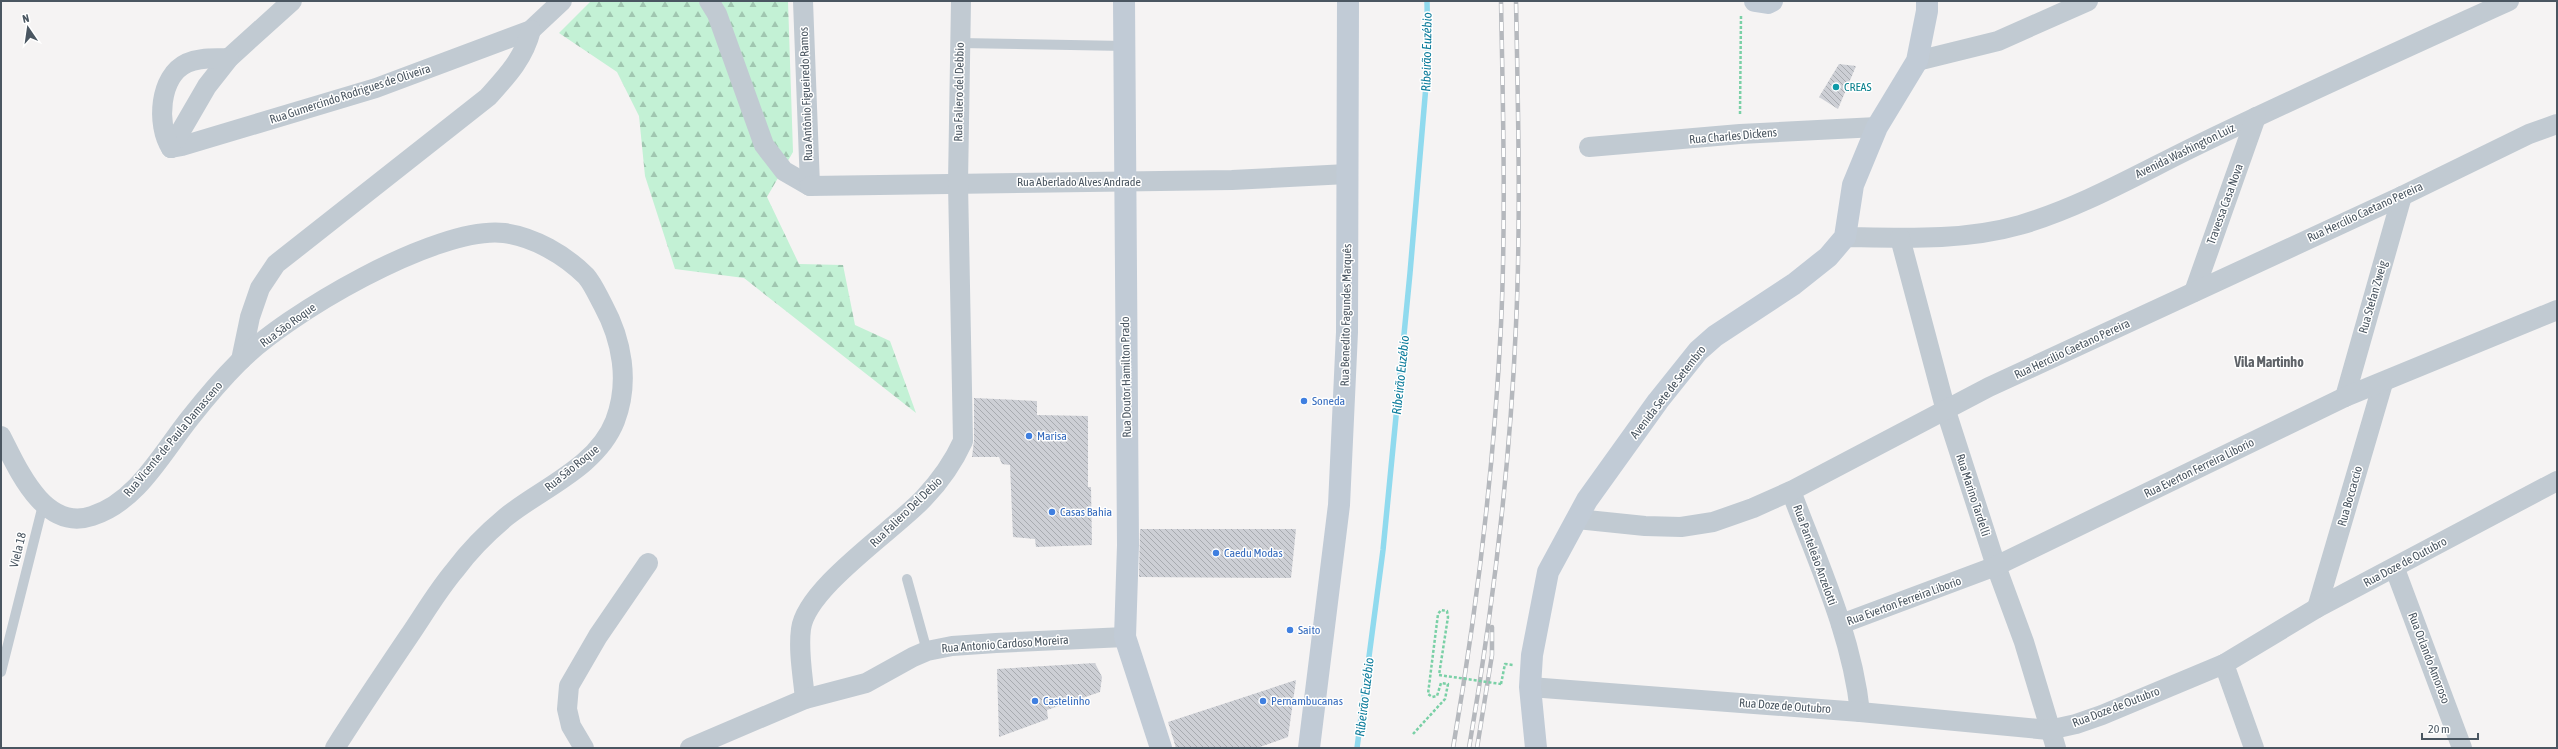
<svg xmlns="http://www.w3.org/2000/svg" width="2558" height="749" viewBox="0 0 2558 749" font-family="'Asap Condensed',sans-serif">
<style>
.forest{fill:url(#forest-firs)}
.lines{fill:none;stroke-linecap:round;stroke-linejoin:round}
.stream{stroke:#90daee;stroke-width:5.5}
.building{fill:url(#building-back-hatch)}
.path{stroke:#7ad0a6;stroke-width:2.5;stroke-dasharray:3 2;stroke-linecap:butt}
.lane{stroke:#c1cad2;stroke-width:10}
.street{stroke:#c1cad2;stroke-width:20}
.secondary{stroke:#c1cbd6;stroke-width:22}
.rail-casing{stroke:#b5b8bd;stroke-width:4.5}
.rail{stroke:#fff;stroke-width:3;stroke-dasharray:9;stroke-linecap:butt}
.path-bridge{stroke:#7ad0a6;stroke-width:2.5;stroke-dasharray:3 2;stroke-linecap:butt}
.culture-dot{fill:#0f9aa8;stroke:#fff;stroke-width:1.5}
.shop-dot{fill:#3f7fe0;stroke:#fff;stroke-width:1.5}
.labels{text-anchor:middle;stroke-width:3;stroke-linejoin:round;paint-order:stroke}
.culture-label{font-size:12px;fill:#0d838f;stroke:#fff;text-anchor:start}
.street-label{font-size:12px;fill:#4a5661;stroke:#fff}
.shop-label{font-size:12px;fill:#366cbe;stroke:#fff;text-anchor:start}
.water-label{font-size:13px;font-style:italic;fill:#0c7c9b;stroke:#fff}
.quarter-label{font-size:14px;font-weight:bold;fill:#5f6368;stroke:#fff}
</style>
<defs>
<pattern id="forest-firs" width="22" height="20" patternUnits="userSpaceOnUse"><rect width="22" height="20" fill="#c3f1d5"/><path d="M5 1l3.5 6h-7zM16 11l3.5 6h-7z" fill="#a0c6b0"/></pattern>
<pattern id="building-back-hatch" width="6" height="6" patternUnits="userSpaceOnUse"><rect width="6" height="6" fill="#cdcfd5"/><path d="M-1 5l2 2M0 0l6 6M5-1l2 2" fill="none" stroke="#a8abb0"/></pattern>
</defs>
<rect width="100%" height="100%" fill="#f5f3f3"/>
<polygon class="forest" points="591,1 788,1 793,152 767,197 799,264 843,265 855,325 890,341 916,413 744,278 675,269 645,176 639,116 617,72 559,33"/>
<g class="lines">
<polyline class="stream" points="1357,748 1383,550 1410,273 1428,62 1427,1"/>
</g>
<g class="building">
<polygon points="1839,64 1856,66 1838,109 1819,97"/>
<polygon points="974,398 1037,401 1037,415 1088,416 1088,487 1091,487 1092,545 1036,547 1035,539 1013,537 1010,465 1002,464 999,457 972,457 974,441"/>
<polygon points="1140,529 1296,529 1291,578 1139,577"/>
<polygon points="1095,663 1102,677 1100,692 1047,710 1048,719 999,737 997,669"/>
<polygon points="1296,680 1288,737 1257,748 1176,748 1168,722"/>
</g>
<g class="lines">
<g class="path">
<polyline points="1740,114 1741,15"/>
<polyline points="1501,684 1505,664 1513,665"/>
<polyline points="1413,734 1445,699 1448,684 1441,683 1437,696 1432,697 1428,694 1438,614 1441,610 1447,611 1448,617 1439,675"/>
</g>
<g class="lane">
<polyline points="960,43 1125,46"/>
<polyline points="907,579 927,651"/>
<polyline points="1,672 43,505"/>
</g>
<g class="street">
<polyline points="709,1 717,14 764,145 784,171 810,186"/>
<polyline points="803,1 810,186"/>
<polyline points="1917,61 1998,41 2088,1"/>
<polyline points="1589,147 1740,134 1877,127"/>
<polyline points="171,148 182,146 376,88 531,30 562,1"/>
<polyline points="171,148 207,86 229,58 292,1"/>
<path d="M171 148C156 125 159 76 187 63 200 57 215 59 229 58"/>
<polyline points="810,186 1232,180 1347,174"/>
<path d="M1845 237C1903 238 1964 241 2020 225 2085 206 2145 170 2206 141 2306 93 2408 47 2509 1"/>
<polyline points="1900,238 1946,411 1996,566 2024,642 2056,748"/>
<polyline points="2194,292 2256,117"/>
<path d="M241 360 250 317 260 288 276 264 488 97C507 76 524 58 531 30"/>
<polyline points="2345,397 2402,196"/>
<path d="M1 436C18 469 44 532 92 516 137 502 162 453 190 418 205 399 221 380 238 363 284 315 438 225 504 233 534 237 565 255 586 276 593 284 598 296 603 305 622 340 630 382 615 421 597 467 542 488 506 517 488 532 469 551 455 570 438 590 424 614 409 636 384 673 359 710 335 748"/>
<path d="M1791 491C1818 563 1852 635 1860 712"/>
<polyline points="1577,519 1645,526 1681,527 1713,522 1753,508 1791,491 1989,387 2402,196 2529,134 2557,124"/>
<polyline points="2395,569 2462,748"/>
<polyline points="2317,608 2383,383"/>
<polyline points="1841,624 1996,566 2345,397 2557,310"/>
<polyline points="2224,664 2254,748"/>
<polyline points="1530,687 1860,712 2049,730 2076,724 2102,715 2224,664 2317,608 2557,481"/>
<path d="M805 699C803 677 798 651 801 629 806 588 894 530 924 498 941 480 953 463 963 441L958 183 961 1"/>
<polyline points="584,748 571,726 567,709 569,686 598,636 648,563"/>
<polyline points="690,748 805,699 866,683 913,657 927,651 952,646 996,643 1125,637"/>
</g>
<g class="secondary">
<polyline points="1124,1 1128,545 1125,637 1161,748"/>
<polyline points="1755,1 1768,3 1772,1"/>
<polyline points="1309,748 1339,505 1347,332 1348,1"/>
<polyline points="1536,748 1530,687 1532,655 1548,572 1587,500 1658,401 1698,351 1715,336 1794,284 1828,257 1845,237 1853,185 1877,127 1917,61 1927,11 1927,1"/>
</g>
<defs>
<g id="rail">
<path d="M1453 748C1477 609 1494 466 1501 325 1506 217 1503 109 1501 1"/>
<path d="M1469 748C1493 609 1510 466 1516 325 1521 217 1518 109 1516 1"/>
<polyline points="1477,748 1492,655 1492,627"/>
</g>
</defs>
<use href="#rail" class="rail-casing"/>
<use href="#rail" class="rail"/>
<polyline class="path-bridge" points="1439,675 1501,684"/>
</g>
<circle class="culture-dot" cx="1836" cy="87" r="4"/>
<g class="shop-dot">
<circle cx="1304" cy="401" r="4"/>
<circle cx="1029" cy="436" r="4"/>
<circle cx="1052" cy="512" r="4"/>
<circle cx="1216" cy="553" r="4"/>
<circle cx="1290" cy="630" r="4"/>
<circle cx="1035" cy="701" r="4"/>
<circle cx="1263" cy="701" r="4"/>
</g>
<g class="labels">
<g class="culture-label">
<text x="1844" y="91">CREAS</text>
</g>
<g class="street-label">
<text transform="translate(959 92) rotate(-89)" y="4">Rua Faliero del Debbio</text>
<text transform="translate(350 94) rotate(-18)" y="4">Rua Gumercindo Rodrigues de Oliveira</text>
<text transform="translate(806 94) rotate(-92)" y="4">Rua Antônio Figueiredo Ramos</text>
<text transform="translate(1733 136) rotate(-5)" y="4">Rua Charles Dickens</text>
<text transform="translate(2185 151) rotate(-26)" y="4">Avenida Washington Luiz</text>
<text x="1079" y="186">Rua Aberlado Alves Andrade</text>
<text transform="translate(2225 204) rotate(-70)" y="4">Travessa Casa Nova</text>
<text transform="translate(2365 212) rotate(-25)" y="4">Rua Hercilio Caetano Pereira</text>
<text transform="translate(2373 297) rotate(-74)" y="4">Rua Stefan Zweig</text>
<text transform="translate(1346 315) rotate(-89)" y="4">Rua Benedito Fagundes Marquês</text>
<text transform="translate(288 325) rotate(-36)" y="4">Rua São Roque</text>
<text transform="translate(2072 349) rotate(-25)" y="4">Rua Hercilio Caetano Pereira</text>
<text transform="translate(1126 377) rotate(-91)" y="4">Rua Doutor Hamilton Prado</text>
<text transform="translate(1668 392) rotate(-52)" y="4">Avenida Sete de Setembro</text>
<text transform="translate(173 439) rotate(-50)" y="4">Rua Vicente de Paula Damasceno</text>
<text transform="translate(572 468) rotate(-39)" y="4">Rua São Roque</text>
<text transform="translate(2199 468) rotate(-26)" y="4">Rua Everton Ferreira Liborio</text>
<text transform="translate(1973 495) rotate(72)" y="4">Rua Marino Tardelli</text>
<text transform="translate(2350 496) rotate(-74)" y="4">Rua Boccaccio</text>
<text transform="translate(906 512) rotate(-44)" y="4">Rua Faliero Del Debio</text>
<text transform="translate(18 550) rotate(-76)" y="4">Viela 18</text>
<text transform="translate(1815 555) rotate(70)" y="4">Rua Panteleão Anzelotti</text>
<text transform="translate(2405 562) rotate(-28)" y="4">Rua Doze de Outubro</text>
<text transform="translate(1904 601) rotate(-20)" y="4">Rua Everton Ferreira Liborio</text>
<text transform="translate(1005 644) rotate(-4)" y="4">Rua Antonio Cardoso Moreira</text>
<text transform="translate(2429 658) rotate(69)" y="4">Rua Orlando Amoroso</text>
<text transform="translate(1785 706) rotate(4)" y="4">Rua Doze de Outubro</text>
<text transform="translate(2116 707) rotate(-21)" y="4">Rua Doze de Outubro</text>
</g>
<g class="shop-label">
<text x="1312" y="405">Soneda</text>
<text x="1037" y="440">Marisa</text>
<text x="1060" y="516">Casas Bahia</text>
<text x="1224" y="557">Caedu Modas</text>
<text x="1298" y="634">Saito</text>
<text x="1043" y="705">Castelinho</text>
<text x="1271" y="705">Pernambucanas</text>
</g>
<g class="water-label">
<text transform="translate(1426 52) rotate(-89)" y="5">Ribeirão Euzébio</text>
<text transform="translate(1400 375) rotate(-84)" y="5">Ribeirão Euzébio</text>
<text transform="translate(1364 697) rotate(-83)" y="5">Ribeirão Euzébio</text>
</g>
<g class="quarter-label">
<text x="2269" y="367">Vila Martinho</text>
</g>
</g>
<rect width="2558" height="749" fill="none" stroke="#4a5661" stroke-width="4"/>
<g transform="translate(28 28) rotate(347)" stroke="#ffffff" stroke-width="3" paint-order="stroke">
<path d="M0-3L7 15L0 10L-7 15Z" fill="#4a5661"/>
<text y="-6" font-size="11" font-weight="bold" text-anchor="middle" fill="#4a5661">N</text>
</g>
<path d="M2422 733v6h56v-6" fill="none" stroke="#4a5661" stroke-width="2"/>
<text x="2428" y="733" font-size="12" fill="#4a5661" stroke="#ffffff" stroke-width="3" paint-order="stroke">20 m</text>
</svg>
